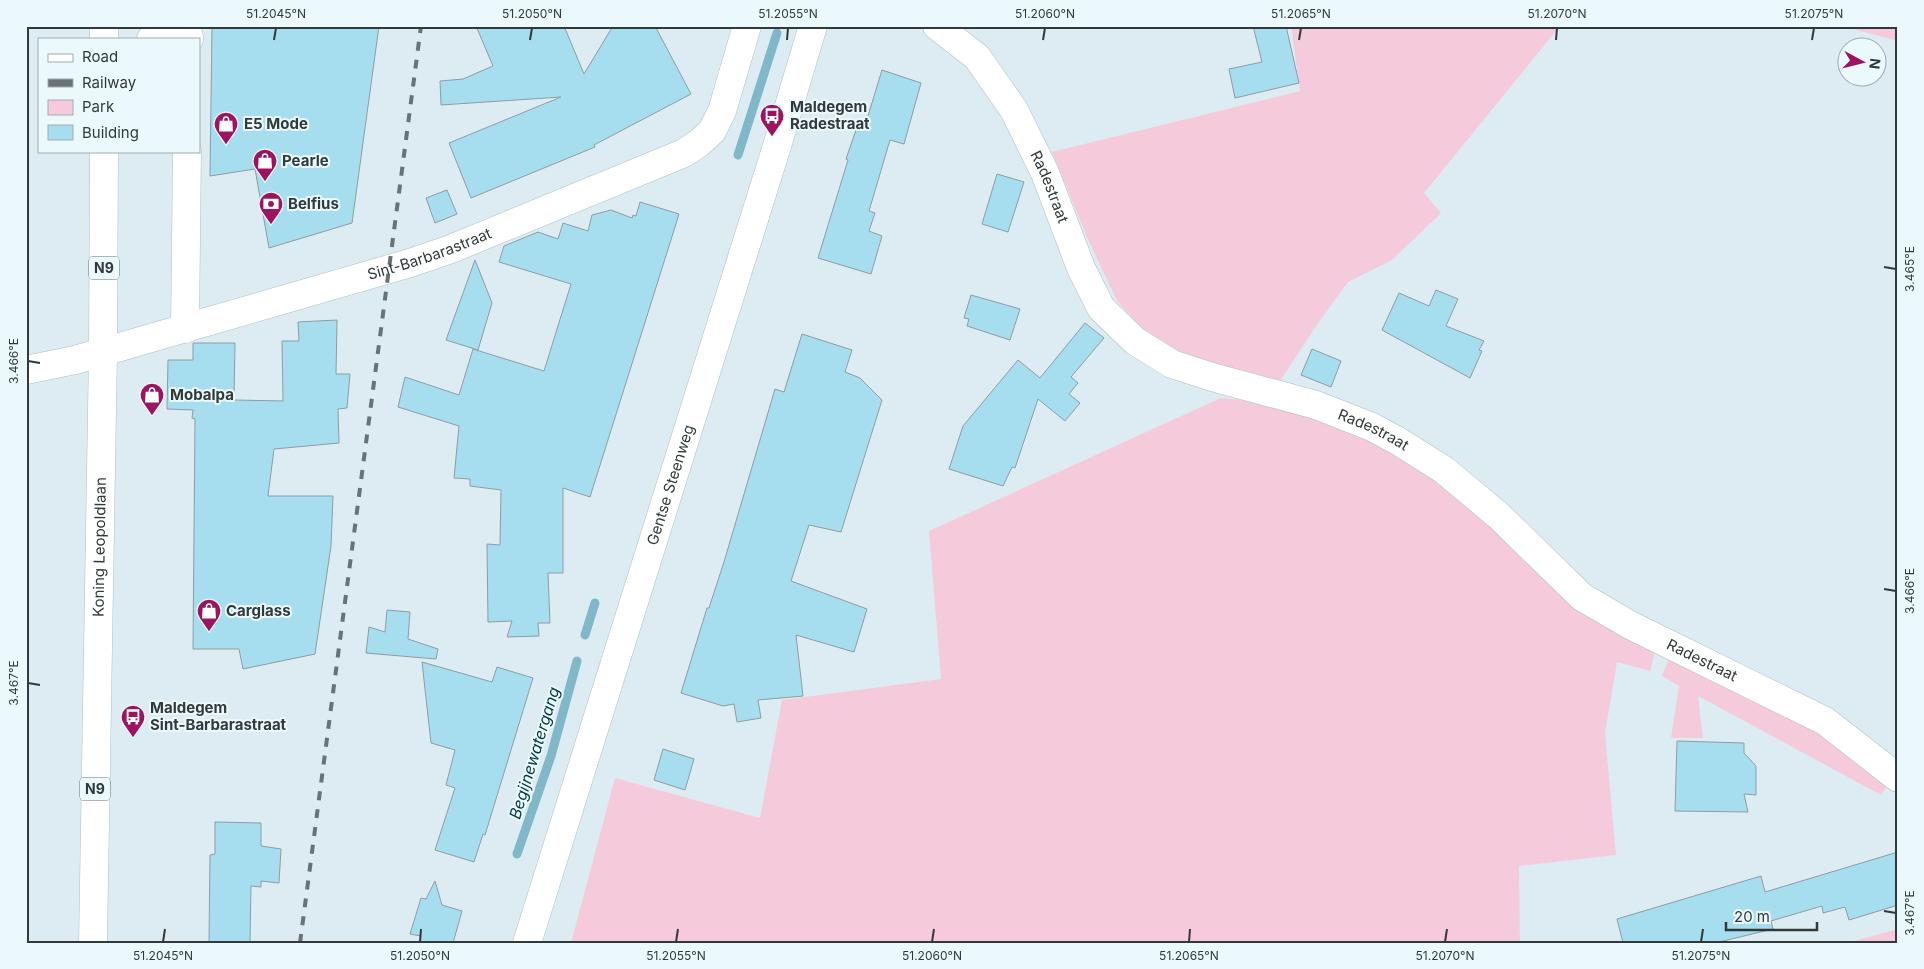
<svg xmlns="http://www.w3.org/2000/svg" width="1924" height="969" viewBox="0 0 1924 969" font-family="Inter,sans-serif">
<style>
.green{fill:#f5cbdb}
.lines{fill:none;stroke-linecap:round;stroke-linejoin:round}
.stream{stroke:#80b7c9;stroke-width:9}
.building{fill:#a6def0;stroke:#8d9da2}
.minor-casing{stroke:#afbec4;stroke-width:29}
.major-casing{stroke:#afbec4;stroke-width:29}
.minor{stroke:#fff;stroke-width:28}
.major{stroke:#fff;stroke-width:28}
.rail{stroke:#697376;stroke-width:4;stroke-dasharray:9 9;stroke-linecap:butt}
.ticks{fill:none;stroke:#32393b;stroke-width:2}
.labels{text-anchor:middle;stroke-width:4;stroke-linejoin:round;paint-order:stroke}
.shield{fill:#ebf9fd;stroke:#6a7375;stroke-width:1}
.shield-label{font-size:14px;font-weight:bold;fill:#32393b}
.poi-label{font-size:15px;font-weight:bold;fill:#32393b;stroke:#ebf9fd;text-anchor:start}
.street-label{font-size:15px;fill:#32393b;stroke:#ebf9fd}
.water-label{font-size:16px;font-style:italic;fill:#033845;stroke:#ebf9fd}
.neatline{fill:none;stroke:#32393b;stroke-width:2}
.ticks-label{font-size:12px;text-anchor:middle;fill:#32393b}
</style>
<rect width="100%" height="100%" fill="#dcecf2"/>
<g class="green">
<polygon points="1291,26 1560,26 1424,193 1441,213 1392,260 1348,282 1318,323 1280,381 1183,356 1144,330 1117,301 1087,237 1052,152 1300,91"/>
<polygon points="1842,26 1898,26 1898,41"/>
<polygon points="1221,398 1274,403 1392,446 1656,649 1650,671 1617,662 1605,733 1616,855 1519,866 1520,943 571,943 615,778 760,818 782,700 941,679 929,531"/>
<polygon points="1671,654 1787,708 1890,781 1881,795 1698,696 1703,738 1671,738 1679,686 1662,676"/>
<polygon points="1898,929 1898,943 1847,943"/>
</g>
<g class="lines">
<g class="stream">
<polyline points="738,155 777,33"/>
<polyline points="585,635 595,603"/>
<polyline points="517,854 551,756 577,661"/>
</g>
</g>
<g class="building">
<polygon points="212,26 379,26 352,223 269,248 255,169 210,176"/>
<polygon points="476,26 564,26 584,74 613,26 655,26 691,94 594,145 595,147 471,198 449,143 561,97 441,105 440,81 463,79 493,66"/>
<polygon points="1253,26 1286,26 1299,83 1235,98 1229,69 1262,62"/>
<polygon points="882,70 921,83 904,144 890,140 869,211 875,213 869,231 882,236 871,274 818,258 848,160 846,159 857,127 864,129"/>
<polygon points="997,174 1024,182 1008,232 982,224"/>
<polygon points="447,190 457,214 435,223 426,198"/>
<polygon points="640,202 679,214 675,227 590,497 563,488 563,573 548,573 550,623 538,623 539,636 507,637 512,621 488,622 487,544 500,545 501,490 470,486 470,479 454,478 459,426 398,407 405,377 459,395 473,349 544,371 571,284 499,262 504,246 538,232 558,239 563,223 588,231 592,215 611,210 632,218 633,215 636,216"/>
<polygon points="475,260 492,303 478,350 446,340"/>
<polygon points="1436,290 1458,299 1446,326 1484,341 1479,350 1482,351 1470,378 1382,330 1399,293 1429,306"/>
<polygon points="971,295 1020,309 1010,340 967,326 969,319 964,318"/>
<polygon points="337,320 336,374 350,374 347,408 338,409 339,443 274,449 268,496 333,496 331,546 315,654 243,669 239,649 193,649 195,419 192,418 193,410 167,409 168,360 193,360 193,343 235,343 234,400 283,401 282,341 299,341 298,322"/>
<polygon points="1085,323 1104,338 1071,377 1078,383 1069,394 1080,403 1065,421 1038,399 1015,468 1012,467 1003,486 949,469 963,426 1018,360 1040,378"/>
<polygon points="802,334 852,350 845,372 860,378 882,400 841,532 809,525 791,581 867,609 854,652 796,635 803,696 758,700 761,718 737,722 734,704 723,706 681,693 707,608 709,608 724,562 775,389 784,392"/>
<polygon points="1312,349 1341,361 1331,387 1301,375"/>
<polygon points="387,610 410,612 408,639 438,649 436,659 366,653 369,627 385,632"/>
<polygon points="422,662 492,682 497,667 533,678 485,835 483,834 474,862 435,850 455,788 446,785 455,750 431,743"/>
<polygon points="1677,741 1744,743 1744,753 1756,766 1756,795 1744,794 1748,812 1675,811"/>
<polygon points="663,749 694,759 685,790 654,780"/>
<polygon points="215,822 261,823 261,846 281,849 279,883 261,881 261,887 251,886 250,943 209,943 210,855 215,854"/>
<polygon points="1898,852 1898,905 1849,920 1845,907 1823,913 1822,906 1771,921 1773,929 1715,943 1623,943 1617,919 1761,876 1765,892"/>
<polygon points="435,881 442,905 462,911 453,943 419,943 421,936 410,934 421,898 426,899"/>
</g>
<g class="lines">
<defs>
<g id="minor">
<path id="s1" d="M937 26 977 57 1014 110 1045 173 1081 268 1101 308 1135 341 1172 364 1212 377 1316 405 1372 427 1398 441 1444 470 1499 516 1582 597 1630 625 1825 721 1898 778"/>
<polyline points="151,39 189,37 189,39"/>
<polyline points="185,329 187,151"/>
<path id="s2" d="M26 370 75 360 410 263 451 249 684 153 699 143 712 131 722 111 747 26"/>
<path id="s3" d="M527 943 777 146 813 26"/>
</g>
<g id="major">
<polyline points="104,39 104,26"/>
<path id="s4" d="M93 943 103 352 104 151"/>
</g>
</defs>
<use href="#minor" class="minor-casing"/>
<use href="#major" class="major-casing"/>
<use href="#minor" class="minor"/>
<use href="#major" class="major"/>
<polyline class="rail" points="300,943 421,26"/>
</g>
<path class="ticks" d="M274 40 276 28M530 40 532 28M787 40 788 28M1043 40 1045 28M1299 40 1301 28M1556 40 1557 28M1812 40 1814 28M1884 267 1896 269M28 361 40 363M1884 589 1896 591M28 683 40 685M1884 911 1896 913M163 942 165 929M420 942 421 929M676 942 678 929M932 942 934 929M1189 942 1190 929M1445 942 1447 929M1701 942 1703 929"/>
<defs>
<symbol id="bus-pin" viewBox="-11 -11 22 30"><path d="M0 17L-7.5 6A9.5 9.5 0 1 1 7.5 6Z" fill="#9d1361" stroke="#ebf9fd"/><path d="M-5-6H5V4H4V6H2V4H-2V6H-4V4H-5ZM-3.5-4V0h7V-4ZM-3.5 1.2v1.5H-2V1.2ZM2 1.2v1.5H3.5V1.2Z" fill="#fff"/></symbol>
<symbol id="shop-pin" viewBox="-11 -11 22 30"><path d="M0 17L-7.5 6A9.5 9.5 0 1 1 7.5 6Z" fill="#9d1361" stroke="#ebf9fd"/><path d="M-5-2.5h2.3a2.7 3.5 0 0 1 5.4 0H5L5.5 6h-11ZM-1.5-2.5h3a1.5 2.3 0 0 0-3 0Z" fill="#fff"/></symbol>
<symbol id="bank-pin" viewBox="-11 -11 22 30"><path d="M0 17L-7.5 6A9.5 9.5 0 1 1 7.5 6Z" fill="#9d1361" stroke="#ebf9fd"/><path d="M-6-4H6V4H-6ZM0-2.3a2.3 2.3 0 1 0 0 4.6a2.3 2.3 0 1 0 0-4.6Z" fill="#fff"/></symbol>
</defs>
<g fill-rule="evenodd">
<use href="#bus-pin" x="758" y="102" width="28" height="38"/>
<use href="#shop-pin" x="212" y="110" width="28" height="38"/>
<use href="#shop-pin" x="251" y="147" width="28" height="38"/>
<use href="#bank-pin" x="257" y="190" width="28" height="38"/>
<use href="#shop-pin" x="138" y="381" width="28" height="38"/>
<use href="#shop-pin" x="195" y="597" width="28" height="38"/>
<use href="#bus-pin" x="119" y="703" width="28" height="38"/>
</g>
<g class="labels">
<g class="shield">
<rect x="89" y="256.5" width="30" height="23" rx="4"/>
<rect x="80" y="777.5" width="30" height="23" rx="4"/>
</g>
<g class="shield-label">
<text x="104" y="273">N9</text>
<text x="95" y="794">N9</text>
</g>
<g class="poi-label">
<text x="790" y="112">Maldegem<tspan x="790" dy="17">Radestraat</tspan></text>
<text x="244" y="129">E5 Mode</text>
<text x="282" y="166">Pearle</text>
<text x="288" y="209">Belfius</text>
<text x="170" y="400">Mobalpa</text>
<text x="226" y="616">Carglass</text>
<text x="150" y="713">Maldegem<tspan x="150" dy="17">Sint-Barbarastraat</tspan></text>
</g>
<g class="street-label">
<text dy="5" stroke="none"><textPath href="#s1" startOffset="200">Radestraat</textPath></text>
<text dy="5" stroke="none"><textPath href="#s2" startOffset="420">Sint-Barbarastraat</textPath></text>
<text dy="5" stroke="none"><textPath href="#s1" startOffset="635">Radestraat</textPath></text>
<text dy="5" stroke="none"><textPath href="#s3" startOffset="480">Gentse Steenweg</textPath></text>
<text dy="5" stroke="none"><textPath href="#s4" startOffset="396">Koning Leopoldlaan</textPath></text>
<text dy="5" stroke="none"><textPath href="#s1" startOffset="1040">Radestraat</textPath></text>
</g>
<g class="water-label">
<text transform="translate(534 753) rotate(-73)" y="6">Begijnewatergang</text>
</g>
</g>
<rect width="1924" height="969" fill="none" stroke="#ebf9fd" stroke-width="55"/>
<rect x="38" y="38" width="162" height="115" fill="#ebf9fd" stroke="#a1acaf"/>
<rect x="48" y="54" width="25" height="8" fill="#ffffff" stroke="#a1acaf"/>
<text x="82" y="62" font-size="15" fill="#32393b">Road</text>
<rect x="48" y="79" width="25" height="8" fill="#697376" stroke="#a1acaf"/>
<text x="82" y="88" font-size="15" fill="#32393b">Railway</text>
<rect x="48" y="100" width="25" height="15" fill="#f5cbdb" stroke="#a1acaf"/>
<text x="82" y="112" font-size="15" fill="#32393b">Park</text>
<rect x="48" y="125" width="25" height="15" fill="#a6def0" stroke="#a1acaf"/>
<text x="82" y="138" font-size="15" fill="#32393b">Building</text>
<g transform="translate(1862 62) rotate(97)"><circle r="24" fill="#ebf9fd" stroke="#a1acaf"/>
<path d="M0-4L9 19L0 12L-9 19Z" fill="#9d1361"/>
<text y="-8" font-size="14" font-weight="bold" text-anchor="middle" fill="#32393b">N</text>
</g>
<path d="M1726 922v8h91v-8" fill="none" stroke="#32393b" stroke-width="2.5"/>
<text x="1734" y="922" font-size="15" fill="#32393b" stroke="#ebf9fd" stroke-width="4" paint-order="stroke">20 m</text>
<rect x="28" y="28" width="1868" height="914" class="neatline"/>
<g class="ticks-label">
<text x="276" y="18">51.2045°N</text>
<text x="532" y="18">51.2050°N</text>
<text x="788" y="18">51.2055°N</text>
<text x="1045" y="18">51.2060°N</text>
<text x="1301" y="18">51.2065°N</text>
<text x="1557" y="18">51.2070°N</text>
<text x="1814" y="18">51.2075°N</text>
<text transform="translate(1910 269) rotate(-90)" y="4">3.465°E</text>
<text transform="translate(14 361) rotate(-90)" y="4">3.466°E</text>
<text transform="translate(1910 591) rotate(-90)" y="4">3.466°E</text>
<text transform="translate(14 683) rotate(-90)" y="4">3.467°E</text>
<text transform="translate(1910 913) rotate(-90)" y="4">3.467°E</text>
<text x="163" y="960">51.2045°N</text>
<text x="420" y="960">51.2050°N</text>
<text x="676" y="960">51.2055°N</text>
<text x="932" y="960">51.2060°N</text>
<text x="1189" y="960">51.2065°N</text>
<text x="1445" y="960">51.2070°N</text>
<text x="1701" y="960">51.2075°N</text>
</g>
</svg>
